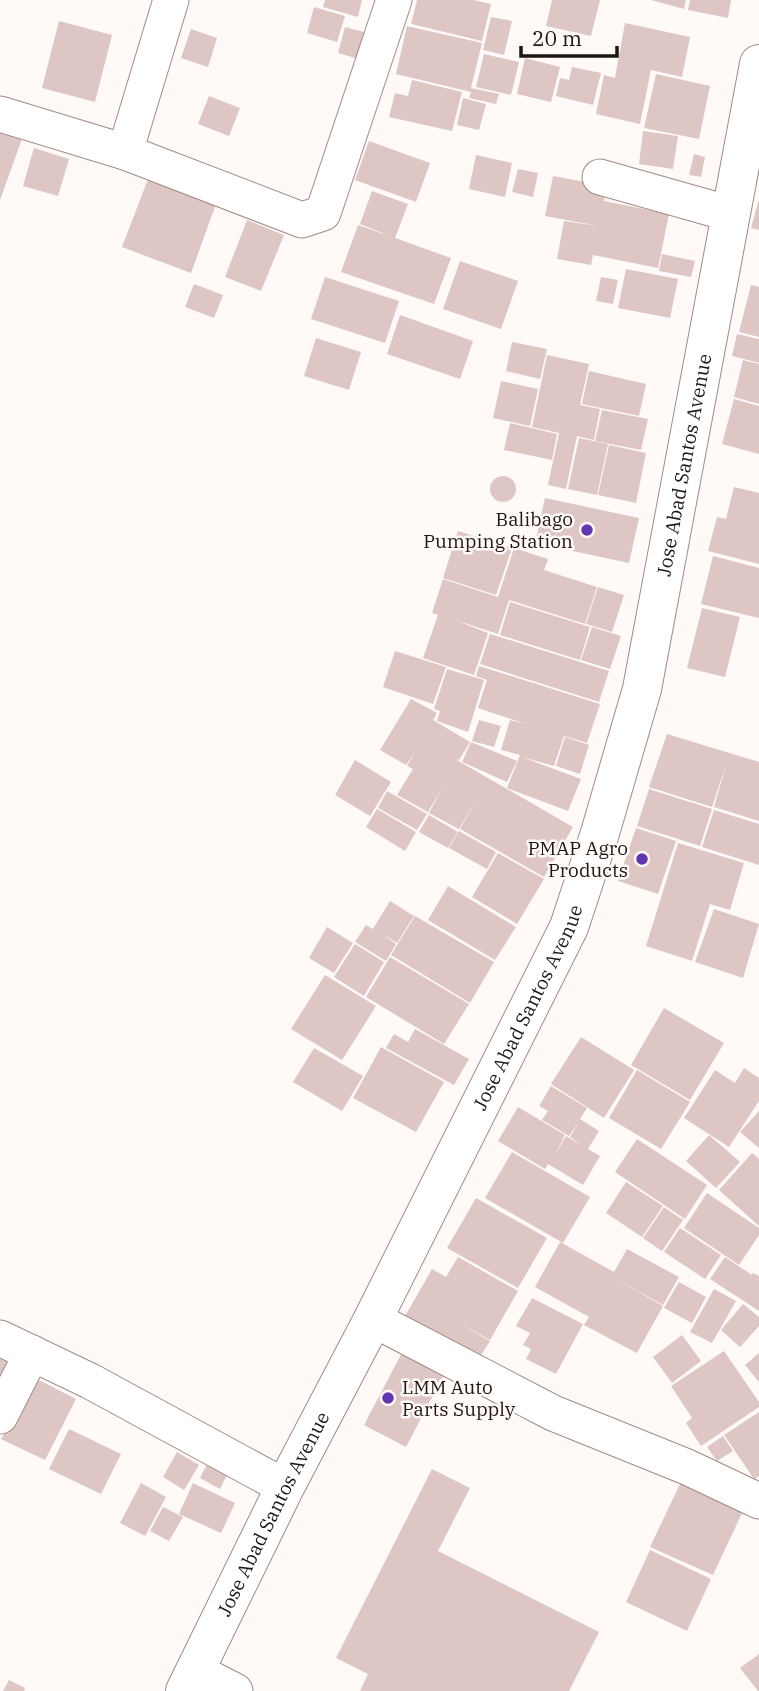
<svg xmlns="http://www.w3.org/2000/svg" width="759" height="1691" viewBox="0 0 759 1691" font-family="'IBM Plex Serif',serif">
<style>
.building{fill:#ddc6c4}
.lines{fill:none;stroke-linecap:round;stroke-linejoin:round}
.minor-casing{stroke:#9f8c83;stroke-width:37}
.highway-casing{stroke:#9f8c83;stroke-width:40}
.minor{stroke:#fff;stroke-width:35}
.highway{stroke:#fff;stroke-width:38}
.poi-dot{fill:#6137af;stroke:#fffaf8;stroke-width:2.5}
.labels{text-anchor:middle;stroke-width:5;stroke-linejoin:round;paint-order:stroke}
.street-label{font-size:19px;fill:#1e1713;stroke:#fffaf8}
.poi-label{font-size:19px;fill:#1e1713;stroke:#fffaf8;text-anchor:end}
</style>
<rect width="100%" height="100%" fill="#fffaf8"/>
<g class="building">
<polygon points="325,0 362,0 358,17 323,7"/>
<polygon points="417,0 473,0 491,4 482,41 411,24"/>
<polygon points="552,0 600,0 591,36 546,26"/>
<polygon points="651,0 686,0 684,9"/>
<polygon points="690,0 731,0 728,18 688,10"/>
<polygon points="314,7 345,16 337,42 307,33"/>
<polygon points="491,17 512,21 504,55 483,50"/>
<polygon points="59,21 112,35 95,102 42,88"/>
<polygon points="625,23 690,37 682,77 651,70 640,124 596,114 604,75 615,78"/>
<polygon points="407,26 482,43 471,88 499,94 496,104 469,98 471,92 396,74"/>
<polygon points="345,27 376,35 369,62 338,53"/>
<polygon points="191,29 217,38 208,67 181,58"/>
<polygon points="484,54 519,62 511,95 476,87"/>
<polygon points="525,58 560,67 551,102 517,94"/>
<polygon points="572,67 601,73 593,105 556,96 560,78 569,80"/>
<polygon points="656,74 710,86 699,139 644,128"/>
<polygon points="412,80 462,92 452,131 389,117 395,93 408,96"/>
<polygon points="209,96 240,108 229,136 198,124"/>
<polygon points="463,98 486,104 479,130 457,125"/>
<polygon points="0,128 23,136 0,200"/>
<polygon points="643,131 678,136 673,169 639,164"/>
<polygon points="369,141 430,163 416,202 355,180"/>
<polygon points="34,148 69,159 58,196 23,186"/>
<polygon points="694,154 705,157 701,177 689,175"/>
<polygon points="476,155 512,163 505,197 469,189"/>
<polygon points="518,169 538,173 533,197 512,192"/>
<polygon points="553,176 607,186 604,201 669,214 658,268 593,255 591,265 557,259 564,221 599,226 545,216"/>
<polygon points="148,179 216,204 191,273 122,247"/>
<polygon points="372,191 408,204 395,238 451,258 434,304 341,272 358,225 392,237 360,224"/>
<polygon points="759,199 759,230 751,228"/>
<polygon points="247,220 284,235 261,291 225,277"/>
<polygon points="662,254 695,261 691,277 659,271"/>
<polygon points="460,261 518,281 501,329 443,309"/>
<polygon points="626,269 678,279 670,318 618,308"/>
<polygon points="325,277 399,301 385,343 311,319"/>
<polygon points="601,277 618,280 613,304 596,301"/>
<polygon points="194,284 223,295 214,318 185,307"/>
<polygon points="751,285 759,287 759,337 739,332"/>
<polygon points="400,315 473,341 460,379 387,354"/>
<polygon points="737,334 759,339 759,363 732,356"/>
<polygon points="316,338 361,352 349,390 304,376"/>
<polygon points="512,342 547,349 540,379 506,371"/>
<polygon points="547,355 589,364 580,405 600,409 594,440 577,436 566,489 548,485 559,433 532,427"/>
<polygon points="743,360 759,364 759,404 734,397"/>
<polygon points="589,371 646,384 639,416 582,404"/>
<polygon points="501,381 538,389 530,426 493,418"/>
<polygon points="734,399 759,406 759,454 722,444"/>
<polygon points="602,410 648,419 641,450 595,441"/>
<polygon points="510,423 557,434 552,460 504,450"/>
<polygon points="579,438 608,444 597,495 568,489"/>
<polygon points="609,445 646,453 636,503 598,495"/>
<circle cx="503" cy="489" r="13"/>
<polygon points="734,487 759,493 759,564 708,551 717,517 726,519"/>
<polygon points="545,498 639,518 629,563 535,543"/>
<polygon points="458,531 512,548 496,595 443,578"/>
<polygon points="514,548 548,559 544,570 597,587 585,624 509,600 498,634 455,620 488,633 474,675 423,658 438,615 432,613 443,579 498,597"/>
<polygon points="713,556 759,568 759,618 701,604"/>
<polygon points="598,587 624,595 612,632 586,624"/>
<polygon points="510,602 590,627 580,660 500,635"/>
<polygon points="702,608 740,617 725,677 687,668"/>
<polygon points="592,627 621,636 610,669 581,660"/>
<polygon points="490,634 609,671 599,702 480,664"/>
<polygon points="395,651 446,667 433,704 383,687"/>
<polygon points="479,666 600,704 587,743 564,736 554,766 522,757 581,779 568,811 507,788 520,755 501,750 510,720 526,724 478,708 487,680 476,676"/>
<polygon points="447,669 484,680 468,732 437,721 440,711 434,709"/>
<polygon points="411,699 437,713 433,720 470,742 459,760 455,759 573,827 544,877 460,829 477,799 459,829 429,813 443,787 428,812 397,795 413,769 407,766 415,752 406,765 380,750"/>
<polygon points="479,720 501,726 494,747 472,741"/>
<polygon points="667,734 759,762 759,821 714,807 726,765 712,807 649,787"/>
<polygon points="565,737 589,745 580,774 556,766"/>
<polygon points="471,742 517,761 507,782 462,762"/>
<polygon points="355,760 391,782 370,816 335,795"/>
<polygon points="649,789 712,809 700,846 637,826"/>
<polygon points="387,791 427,814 417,830 378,808"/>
<polygon points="377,809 416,832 405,851 366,827"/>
<polygon points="714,810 759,824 759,865 702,847"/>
<polygon points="429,815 458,832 448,848 419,832"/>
<polygon points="636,828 676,841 658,894 618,881"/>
<polygon points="459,831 496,852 487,869 449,848"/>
<polygon points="678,843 744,863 730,910 710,904 692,961 646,946"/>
<polygon points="498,853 544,879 517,924 472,897"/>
<polygon points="448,886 516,927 495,960 428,920"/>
<polygon points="390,901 414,916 397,943 382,934 396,944 386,961 355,942 366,925 373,929"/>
<polygon points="714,909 759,924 743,978 695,962"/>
<polygon points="415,916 494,962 470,1003 391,955"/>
<polygon points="327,927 353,943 334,973 309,958"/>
<polygon points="355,944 384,962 364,996 334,977"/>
<polygon points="390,957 469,1004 444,1044 366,997"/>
<polygon points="325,975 376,1006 342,1060 291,1029"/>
<polygon points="664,1008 724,1043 690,1100 631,1065"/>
<polygon points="415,1029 469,1059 454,1085 386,1048 394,1034 408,1042"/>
<polygon points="581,1037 634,1070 604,1118 551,1084"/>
<polygon points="381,1047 444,1082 416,1132 353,1098"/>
<polygon points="314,1048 363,1076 342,1111 293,1082"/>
<polygon points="744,1068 759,1078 759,1101 729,1147 684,1118 715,1070 735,1083"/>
<polygon points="637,1070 690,1102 661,1149 609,1118"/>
<polygon points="551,1086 587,1108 580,1119 599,1131 588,1149 600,1156 583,1185 548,1164 545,1169 498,1141 518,1107 565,1135 555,1155 566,1136 583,1146 570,1137 579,1122 569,1136 542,1120 548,1111 539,1106"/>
<polygon points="759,1111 759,1148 740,1132"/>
<polygon points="709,1135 740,1162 716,1188 686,1161"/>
<polygon points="637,1139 707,1185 685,1219 615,1172"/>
<polygon points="512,1152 590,1197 563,1243 485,1198"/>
<polygon points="752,1153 759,1159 759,1226 719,1190"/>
<polygon points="626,1182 663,1206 642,1237 606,1213"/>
<polygon points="707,1193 759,1228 759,1235 739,1265 684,1228"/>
<polygon points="476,1198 547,1238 518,1288 447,1248"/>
<polygon points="664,1207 683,1220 662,1251 643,1238"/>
<polygon points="680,1228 721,1255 705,1279 664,1252"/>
<polygon points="560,1242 614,1272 627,1249 679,1277 663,1305 611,1276 663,1306 637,1353 584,1325 589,1317 535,1287"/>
<polygon points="458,1257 518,1291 490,1340 457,1322 490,1341 478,1360 404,1318 432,1269 446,1277"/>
<polygon points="725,1257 752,1275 753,1273 759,1276 759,1311 710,1279"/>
<polygon points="679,1282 706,1297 692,1323 664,1308"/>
<polygon points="714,1289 736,1301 712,1343 690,1332"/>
<polygon points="532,1298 583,1324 556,1374 526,1359 531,1349 523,1345 530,1333 516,1326"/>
<polygon points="743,1304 759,1317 759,1326 740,1347 721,1330"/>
<polygon points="682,1335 701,1361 672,1383 653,1357"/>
<polygon points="407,1343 449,1365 406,1447 364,1425"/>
<polygon points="724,1351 759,1402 759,1407 701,1446 686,1423 692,1418 671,1386"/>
<polygon points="759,1353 759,1382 745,1365"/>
<polygon points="0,1357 20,1367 0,1407"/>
<polygon points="33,1377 76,1399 45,1460 1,1439"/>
<polygon points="759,1412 759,1476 754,1479 724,1435"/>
<polygon points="69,1429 121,1454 101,1494 49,1469"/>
<polygon points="723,1436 733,1451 717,1461 707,1447"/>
<polygon points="177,1452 199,1465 184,1490 163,1477"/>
<polygon points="212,1454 232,1464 220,1489 200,1478"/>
<polygon points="432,1469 470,1488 438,1551 599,1632 569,1691 360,1691 368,1674 336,1658"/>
<polygon points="681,1482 743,1511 713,1575 650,1547"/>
<polygon points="141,1483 166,1497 145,1536 120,1523"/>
<polygon points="193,1483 235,1503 221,1533 179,1514"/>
<polygon points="163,1507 183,1517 169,1541 150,1531"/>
<polygon points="650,1550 711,1579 687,1631 626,1602"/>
<polygon points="759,1654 759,1691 758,1691 740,1668"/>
<polygon points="9,1680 25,1688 24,1691 3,1691"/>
</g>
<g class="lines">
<defs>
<g id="minor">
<polyline points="0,114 125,152 302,220 323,213 394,0"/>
<polyline points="125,152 171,0"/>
<polyline points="600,177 731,214"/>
<polyline points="373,1319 553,1413 687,1467 759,1501"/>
<polyline points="0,1338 90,1381 285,1487"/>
<polyline points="0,1416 32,1353"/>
<polyline points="196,1671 235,1691"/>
</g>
<g id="highway">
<path id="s1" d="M185 1691 285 1487 373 1319 569 927 600 833 642 689 759 64"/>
</g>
</defs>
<use href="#minor" class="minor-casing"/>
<use href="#highway" class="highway-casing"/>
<use href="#minor" class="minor"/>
<use href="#highway" class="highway"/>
</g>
<g class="poi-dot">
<circle cx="587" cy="530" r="7"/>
<circle cx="642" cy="859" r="7"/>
<circle cx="388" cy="1398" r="7"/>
</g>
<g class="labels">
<g class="street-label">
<text dy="7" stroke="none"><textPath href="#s1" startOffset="1332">Jose Abad Santos Avenue</textPath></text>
<text dy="7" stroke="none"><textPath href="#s1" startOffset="765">Jose Abad Santos Avenue</textPath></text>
<text dy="7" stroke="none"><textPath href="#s1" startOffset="198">Jose Abad Santos Avenue</textPath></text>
</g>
<g class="poi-label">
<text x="573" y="526">Balibago<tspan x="573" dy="22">Pumping Station</tspan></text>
<text x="628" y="855">PMAP Agro<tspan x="628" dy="22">Products</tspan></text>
<text x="402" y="1394" text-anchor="start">LMM Auto<tspan x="402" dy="22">Parts Supply</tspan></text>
</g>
</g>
<path d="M521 46v10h96v-10" fill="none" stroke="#1e1713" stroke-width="3.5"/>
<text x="532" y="46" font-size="21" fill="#1e1713" stroke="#fffaf8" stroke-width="5" paint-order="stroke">20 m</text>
</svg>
